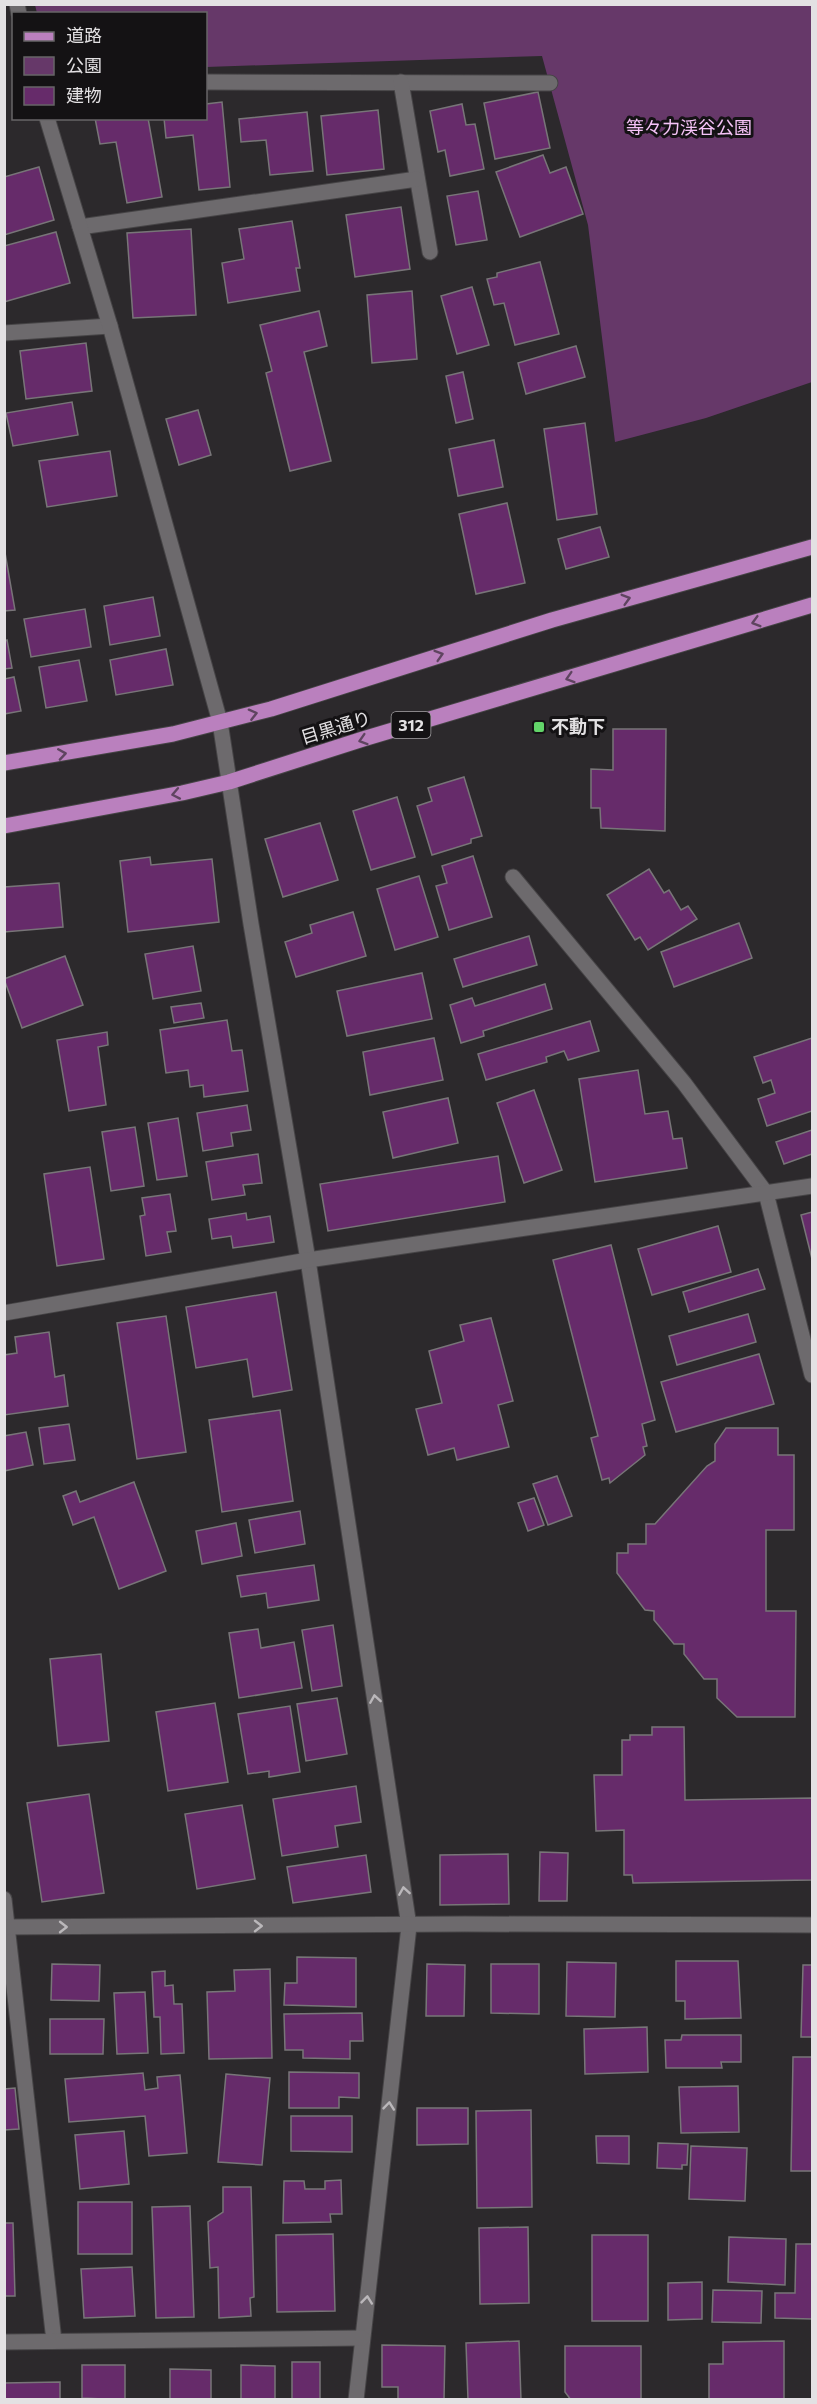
<svg xmlns="http://www.w3.org/2000/svg" width="817" height="2404" viewBox="0 0 817 2404" font-family="Commissioner,'Noto Sans JP',sans-serif">
<style>
.green{fill:#663869}
.building{fill:#662b6a;stroke:#787578;stroke-width:1.5}
.lines{fill:none;stroke-linecap:round;stroke-linejoin:round}
.lane-casing{stroke:#464446;stroke-width:17}
.street-casing{stroke:#464446;stroke-width:17}
.primary-casing{stroke:#464446;stroke-width:17}
.lane{stroke:#6d6a6d;stroke-width:15}
.street{stroke:#6d6a6d;stroke-width:15}
.primary{stroke:#ba80be;stroke-width:15}
.oneway{stroke:#5f4460}
.oneway2{stroke:#bab7ba}
.poi-dot{fill:#62d469;stroke:#141214;stroke-width:2}
.labels{text-anchor:middle;stroke-width:6;stroke-linejoin:round;paint-order:stroke}
.shield{fill:#141214;stroke:#a5a3a5;stroke-width:1.5}
.shield-label{font-size:16px;font-weight:bold;fill:#e3e1e3}
.park-label{font-size:18px;fill:#f6c3f8;stroke:#141214}
.poi-label{font-size:18px;font-weight:bold;fill:#e3e1e3;stroke:#141214;text-anchor:start}
.street-label{font-size:18px;fill:#e3e1e3;stroke:#141214}
</style>
<rect width="100%" height="100%" fill="#2c292c"/>
<polygon class="green" points="35,5 812,5 812,382 706,418 615,442 588,225 542,56 206,67 206,14 37,13"/>
<g class="building">
<polygon points="538,92 550,148 495,159 484,103"/>
<polygon points="222,102 230,187 199,190 193,135 166,138 164,118 206,118 206,104"/>
<polygon points="462,104 466,125 475,124 484,169 450,176 445,150 438,152 430,111"/>
<polygon points="378,110 384,169 327,175 321,116"/>
<polygon points="307,112 313,171 270,175 266,140 241,142 239,119"/>
<polygon points="95,118 148,118 162,197 127,203 116,142 100,144"/>
<polygon points="543,155 550,173 566,167 583,214 520,237 496,172"/>
<polygon points="39,167 54,220 4,235 4,177"/>
<polygon points="478,191 487,240 456,245 447,196"/>
<polygon points="401,207 410,269 355,277 346,215"/>
<polygon points="292,221 300,268 296,268 300,291 228,303 222,263 244,259 239,229"/>
<polygon points="191,229 196,315 133,318 127,233"/>
<polygon points="56,232 70,283 4,302 4,246"/>
<polygon points="540,262 559,334 515,345 504,303 494,305 487,279 497,277 497,273"/>
<polygon points="472,287 489,345 457,354 441,296"/>
<polygon points="412,291 417,359 372,363 367,295"/>
<polygon points="319,311 327,346 304,352 331,461 290,471 266,373 272,371 260,325"/>
<polygon points="86,343 92,391 26,399 20,351"/>
<polygon points="576,346 585,377 526,394 518,363"/>
<polygon points="463,372 473,419 456,423 446,376"/>
<polygon points="72,402 78,435 13,446 6,413"/>
<polygon points="198,410 211,455 179,465 166,419"/>
<polygon points="585,423 597,514 557,520 544,429"/>
<polygon points="494,440 503,487 458,496 449,449"/>
<polygon points="110,451 117,496 47,507 39,461"/>
<polygon points="507,503 525,583 476,594 459,514"/>
<polygon points="600,527 609,557 566,569 558,539"/>
<polygon points="4,547 15,610 4,611"/>
<polygon points="153,597 160,636 110,645 104,606"/>
<polygon points="85,609 91,647 31,657 24,619"/>
<polygon points="7,640 12,668 4,669 4,641"/>
<polygon points="166,649 173,685 116,695 110,660"/>
<polygon points="79,660 87,701 46,708 39,667"/>
<polygon points="14,677 21,711 4,714 4,679"/>
<polygon points="613,729 666,729 665,831 601,828 600,808 591,808 591,769 613,770"/>
<polygon points="464,777 482,836 471,839 471,843 432,855 417,806 432,801 428,788"/>
<polygon points="397,797 415,857 371,870 353,811"/>
<polygon points="320,823 338,880 283,897 265,839"/>
<polygon points="473,856 492,917 449,930 436,886 447,883 442,866"/>
<polygon points="150,857 151,865 212,859 219,922 128,932 120,861"/>
<polygon points="649,869 664,893 669,890 681,910 688,906 697,919 648,950 640,937 635,940 607,895"/>
<polygon points="419,876 438,937 395,950 377,889"/>
<polygon points="59,883 63,927 4,932 4,887"/>
<polygon points="353,912 366,956 296,977 285,942 312,933 310,925"/>
<polygon points="739,923 752,958 674,987 661,952"/>
<polygon points="529,936 537,965 463,987 454,959"/>
<polygon points="193,946 201,991 153,999 145,954"/>
<polygon points="65,956 83,1005 22,1028 4,979"/>
<polygon points="422,973 432,1019 347,1036 337,991"/>
<polygon points="545,984 552,1009 483,1031 484,1036 461,1043 450,1005 472,998 475,1006"/>
<polygon points="201,1003 204,1018 174,1023 171,1007"/>
<polygon points="227,1020 232,1051 242,1050 248,1091 204,1097 203,1085 190,1087 188,1070 166,1073 160,1030"/>
<polygon points="590,1021 599,1051 568,1060 564,1051 546,1057 547,1062 486,1080 478,1054"/>
<polygon points="107,1032 108,1045 98,1047 106,1105 69,1111 57,1040"/>
<polygon points="434,1038 443,1080 370,1095 363,1052"/>
<polygon points="812,1038 812,1111 767,1126 758,1099 775,1093 771,1080 763,1083 754,1057"/>
<polygon points="638,1070 645,1114 668,1111 673,1139 682,1138 687,1168 595,1182 579,1079"/>
<polygon points="534,1090 562,1170 524,1183 497,1103"/>
<polygon points="448,1098 458,1143 393,1158 383,1112"/>
<polygon points="247,1105 251,1130 231,1133 233,1146 203,1151 197,1113"/>
<polygon points="178,1118 187,1176 157,1180 148,1123"/>
<polygon points="135,1127 144,1186 111,1191 102,1132"/>
<polygon points="812,1130 812,1154 784,1164 776,1142"/>
<polygon points="258,1154 262,1183 243,1185 245,1195 212,1200 206,1162"/>
<polygon points="498,1156 505,1202 328,1231 320,1184"/>
<polygon points="90,1167 104,1259 57,1266 44,1174"/>
<polygon points="170,1194 176,1231 167,1232 171,1252 146,1256 140,1216 145,1215 142,1198"/>
<polygon points="812,1212 812,1259 801,1215"/>
<polygon points="246,1213 247,1220 270,1216 274,1242 233,1248 231,1236 212,1239 209,1219"/>
<polygon points="718,1226 731,1272 652,1295 638,1249"/>
<polygon points="611,1245 655,1420 642,1424 647,1446 643,1447 645,1455 610,1483 609,1478 602,1480 591,1438 598,1436 553,1260"/>
<polygon points="758,1269 765,1289 689,1312 683,1292"/>
<polygon points="276,1292 292,1390 253,1397 247,1359 196,1368 186,1307"/>
<polygon points="748,1314 756,1342 677,1365 669,1336"/>
<polygon points="166,1316 186,1452 137,1459 117,1323"/>
<polygon points="491,1318 513,1401 498,1405 509,1447 457,1460 454,1448 428,1455 416,1409 442,1403 429,1351 464,1341 460,1325"/>
<polygon points="49,1332 55,1377 64,1375 68,1406 4,1415 4,1355 17,1353 15,1337"/>
<polygon points="759,1354 774,1404 676,1432 661,1382"/>
<polygon points="280,1410 293,1501 222,1512 209,1420"/>
<polygon points="69,1424 75,1460 44,1464 39,1428"/>
<polygon points="726,1428 778,1428 778,1455 794,1455 794,1530 766,1530 766,1611 796,1611 795,1717 737,1717 717,1698 717,1679 704,1679 684,1654 684,1644 674,1644 654,1620 654,1611 645,1610 617,1573 617,1553 628,1553 628,1544 646,1544 646,1524 655,1524 707,1466 715,1461 715,1444"/>
<polygon points="26,1432 33,1465 4,1471 4,1436"/>
<polygon points="557,1476 572,1516 548,1525 533,1484"/>
<polygon points="134,1482 166,1571 119,1589 94,1517 73,1525 63,1496 76,1491 80,1502"/>
<polygon points="534,1498 544,1525 528,1531 518,1503"/>
<polygon points="300,1511 305,1544 255,1553 249,1520"/>
<polygon points="236,1523 242,1556 202,1564 196,1531"/>
<polygon points="314,1565 319,1600 268,1608 266,1593 241,1597 237,1576"/>
<polygon points="333,1625 342,1686 312,1691 302,1630"/>
<polygon points="258,1629 261,1648 294,1642 302,1688 239,1698 229,1633"/>
<polygon points="101,1654 109,1741 58,1746 50,1659"/>
<polygon points="337,1698 347,1754 306,1761 297,1704"/>
<polygon points="215,1703 228,1782 168,1791 156,1712"/>
<polygon points="290,1706 300,1772 269,1777 269,1771 248,1774 238,1714"/>
<polygon points="652,1727 684,1727 685,1800 812,1798 812,1880 633,1883 632,1875 624,1875 624,1830 596,1831 594,1775 622,1775 622,1740 630,1740 630,1735 652,1735"/>
<polygon points="356,1786 361,1822 335,1826 338,1847 282,1856 273,1799"/>
<polygon points="89,1794 104,1893 42,1902 27,1803"/>
<polygon points="242,1805 255,1879 197,1889 185,1814"/>
<polygon points="540,1852 568,1853 567,1901 539,1901"/>
<polygon points="508,1854 509,1904 440,1905 440,1855"/>
<polygon points="366,1855 371,1892 293,1903 287,1867"/>
<polygon points="297,1957 356,1958 356,2007 284,2005 285,1983 297,1983"/>
<polygon points="676,1961 738,1961 741,2018 685,2019 685,2001 676,2001"/>
<polygon points="567,1962 616,1963 615,2017 566,2016"/>
<polygon points="52,1964 100,1965 99,2001 51,2000"/>
<polygon points="427,1964 465,1965 464,2016 426,2016"/>
<polygon points="491,1964 539,1964 539,2014 491,2013"/>
<polygon points="803,1965 812,1965 812,2037 801,2037"/>
<polygon points="270,1969 272,2058 209,2059 207,1992 235,1991 234,1970"/>
<polygon points="165,1971 165,1986 173,1985 174,2004 182,2004 184,2053 161,2054 160,2017 154,2017 152,1972"/>
<polygon points="145,1992 148,2053 117,2054 114,1993"/>
<polygon points="362,2013 363,2041 350,2041 350,2059 303,2058 303,2050 285,2050 284,2014"/>
<polygon points="50,2019 104,2019 103,2054 50,2054"/>
<polygon points="647,2027 648,2072 585,2074 584,2029"/>
<polygon points="682,2035 741,2035 741,2062 721,2062 722,2068 666,2068 665,2040 681,2040"/>
<polygon points="793,2057 812,2057 812,2171 791,2171"/>
<polygon points="289,2072 359,2073 359,2098 339,2097 339,2108 289,2108"/>
<polygon points="143,2073 145,2090 158,2088 157,2077 180,2075 187,2153 149,2156 145,2116 69,2122 65,2079"/>
<polygon points="226,2074 270,2078 262,2165 218,2162"/>
<polygon points="738,2086 739,2132 681,2133 679,2087"/>
<polygon points="15,2088 19,2129 4,2130 4,2089"/>
<polygon points="417,2108 468,2108 468,2144 417,2145"/>
<polygon points="531,2110 532,2207 477,2208 476,2111"/>
<polygon points="291,2116 352,2116 352,2152 291,2151"/>
<polygon points="124,2131 129,2184 80,2189 75,2135"/>
<polygon points="596,2136 629,2136 629,2164 597,2163"/>
<polygon points="658,2143 688,2144 687,2165 682,2165 682,2169 657,2168"/>
<polygon points="691,2146 747,2148 745,2201 689,2199"/>
<polygon points="341,2180 342,2214 330,2214 331,2222 283,2223 284,2181 304,2181 305,2189 325,2189 325,2181"/>
<polygon points="223,2187 251,2187 254,2297 250,2298 251,2316 219,2318 218,2267 210,2268 208,2222 223,2212"/>
<rect x="78" y="2202" width="54" height="52"/>
<polygon points="190,2206 194,2317 156,2318 152,2207"/>
<polygon points="4,2223 13,2223 15,2296 4,2296"/>
<polygon points="528,2227 529,2303 480,2304 479,2228"/>
<polygon points="333,2234 335,2311 277,2312 276,2235"/>
<rect x="592" y="2235" width="56" height="86"/>
<polygon points="729,2237 786,2239 785,2285 728,2282"/>
<polygon points="796,2244 812,2244 812,2319 775,2318 775,2293 795,2293"/>
<polygon points="132,2267 135,2316 84,2318 81,2269"/>
<polygon points="702,2282 702,2319 668,2320 668,2283"/>
<polygon points="713,2290 762,2291 761,2323 712,2322"/>
<polygon points="519,2341 521,2400 468,2400 466,2343"/>
<polygon points="784,2341 784,2400 709,2400 709,2364 723,2364 723,2342"/>
<polygon points="382,2345 445,2346 444,2400 398,2400 398,2387 382,2387"/>
<polygon points="565,2346 641,2346 641,2400 571,2400 565,2392"/>
<rect x="292" y="2362" width="28" height="38"/>
<polygon points="82,2365 125,2365 125,2400 82,2398"/>
<polygon points="241,2365 275,2366 275,2400 241,2400"/>
<polygon points="170,2369 211,2370 211,2400 170,2400"/>
<polygon points="60,2382 60,2400 4,2400 4,2383"/>
</g>
<g class="lines">
<defs>
<g id="lane">
<polyline points="206,82 550,83"/>
<polyline points="401,82 430,252"/>
<polyline points="80,227 417,179"/>
<polyline points="4,333 110,326"/>
</g>
<g id="street">
<polyline points="17,4 19,14"/>
<polyline points="47,118 110,326 220,722 251,924 308,1260 409,1926 356,2400"/>
<polyline points="513,877 684,1083 766,1193 812,1375"/>
<polyline points="4,1313 308,1260 812,1186"/>
<polyline points="4,1899 54,2341"/>
<polyline points="4,1927 465,1924 812,1925"/>
<polyline points="4,2342 362,2338"/>
</g>
<g id="primary">
<polyline points="4,763 173,734 271,709 552,620 812,547"/>
<polyline points="4,826 182,793 229,782 363,739 812,605"/>
</g>
</defs>
<use href="#lane" class="lane-casing"/>
<use href="#street" class="street-casing"/>
<use href="#primary" class="primary-casing"/>
<use href="#lane" class="lane"/>
<use href="#street" class="street"/>
<use href="#primary" class="primary"/>
</g>
<defs><path id="oneway-chevron" d="M-2-3.5L2.5 0L-2 3.5" fill="none" stroke-width="1.6" stroke-linecap="round" stroke-linejoin="round" transform="scale(1.5)"/></defs>
<g class="oneway">
<use href="#oneway-chevron" transform="translate(626 599) rotate(-16)"/>
<use href="#oneway-chevron" transform="translate(756 622) rotate(164)"/>
<use href="#oneway-chevron" transform="translate(439 655) rotate(-17)"/>
<use href="#oneway-chevron" transform="translate(570 678) rotate(163)"/>
<use href="#oneway-chevron" transform="translate(253 714) rotate(-14)"/>
<use href="#oneway-chevron" transform="translate(363 740) rotate(163)"/>
<use href="#oneway-chevron" transform="translate(62 754) rotate(-9)"/>
<use href="#oneway-chevron" transform="translate(176 794) rotate(169)"/>
</g>
<g class="oneway2">
<use href="#oneway-chevron" transform="translate(375 1699) rotate(-99)"/>
<use href="#oneway-chevron" transform="translate(404 1891) rotate(-99)"/>
<use href="#oneway-chevron" transform="translate(258 1926)"/>
<use href="#oneway-chevron" transform="translate(63 1927)"/>
<use href="#oneway-chevron" transform="translate(389 2106) rotate(-84)"/>
<use href="#oneway-chevron" transform="translate(367 2300) rotate(-84)"/>
</g>
<rect class="poi-dot" x="533" y="721" width="12" height="12" rx="3"/>
<g class="labels">
<rect class="shield" x="391.5" y="712" width="39" height="26" rx="4.5"/>
<g class="shield-label">
<text x="411" y="731">312</text>
</g>
<g class="park-label">
<text x="689" y="134">等々力渓谷公園</text>
</g>
<g class="poi-label">
<text x="551" y="733">不動下</text>
</g>
<g class="street-label">
<text transform="translate(336 728) rotate(-17)" y="6">目黒通り</text>
</g>
</g>
<rect width="817" height="2404" fill="none" stroke="#e3e1e3" stroke-width="12"/>
<rect x="12" y="12" width="195" height="108" fill="#141214" stroke="#676567" stroke-width="1.5"/>
<rect x="24" y="32" width="30" height="9" fill="#ba80be" stroke="#676567" stroke-width="1.5"/>
<text x="66" y="42" font-size="18" fill="#e3e1e3">道路</text>
<rect x="24" y="57" width="30" height="18" fill="#663869" stroke="#676567" stroke-width="1.5"/>
<text x="66" y="72" font-size="18" fill="#e3e1e3">公園</text>
<rect x="24" y="87" width="30" height="18" fill="#662b6a" stroke="#676567" stroke-width="1.5"/>
<text x="66" y="102" font-size="18" fill="#e3e1e3">建物</text>
</svg>
